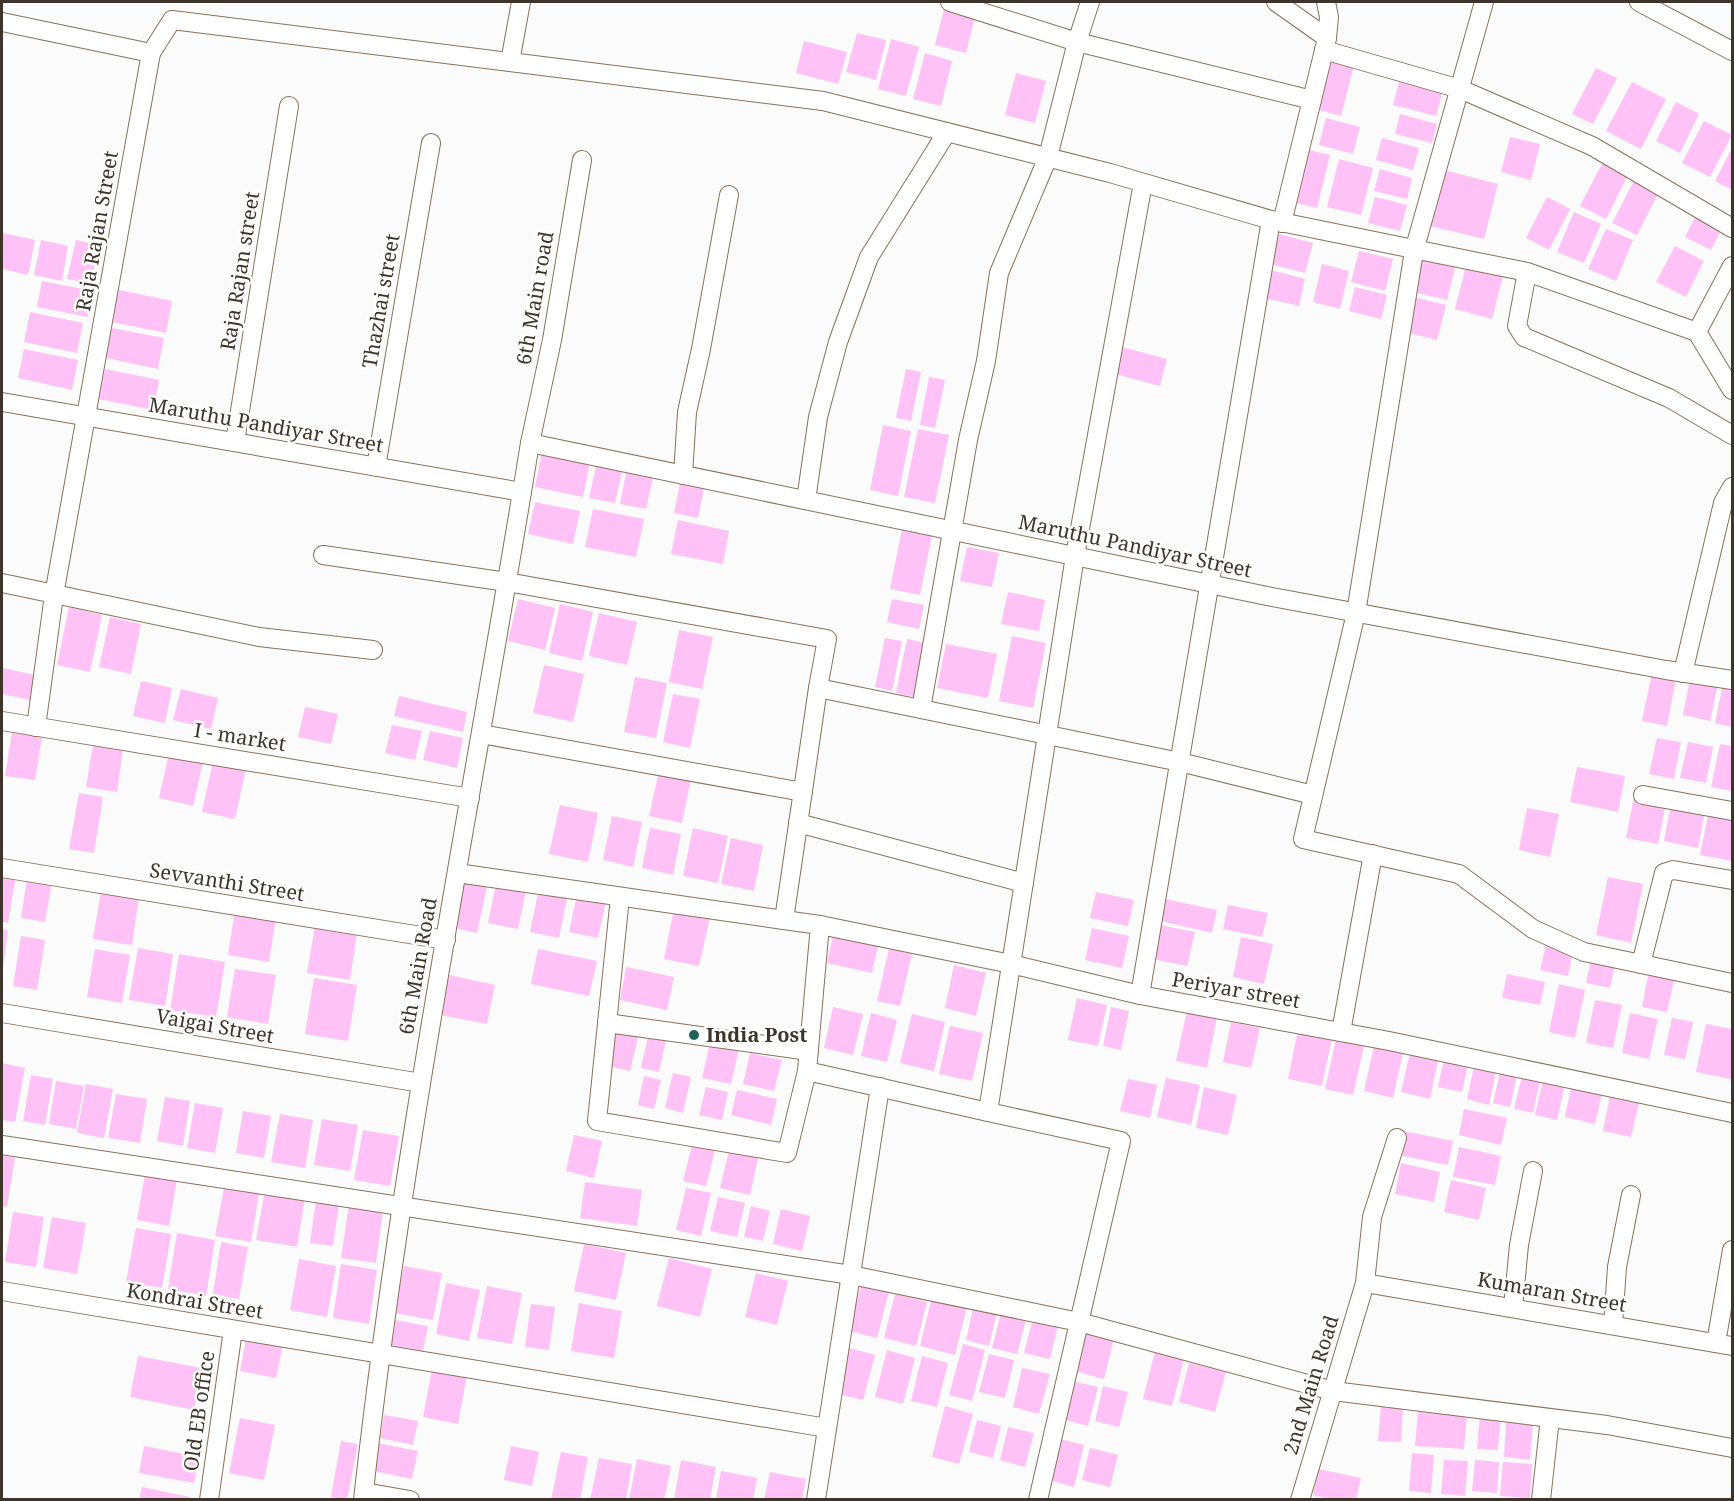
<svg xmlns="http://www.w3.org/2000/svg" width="1734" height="1501" viewBox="0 0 1734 1501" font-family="'Noto Serif',serif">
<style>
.building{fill:#fec2f6}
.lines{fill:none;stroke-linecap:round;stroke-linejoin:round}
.street-casing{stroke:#897159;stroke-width:20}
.street{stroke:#fff;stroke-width:18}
.poi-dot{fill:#1d6254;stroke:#fff;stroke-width:2}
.labels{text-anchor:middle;stroke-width:5;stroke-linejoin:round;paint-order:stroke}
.street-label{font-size:20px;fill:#3e3429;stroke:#fff}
.poi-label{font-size:20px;font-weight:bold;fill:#3e3429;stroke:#fff;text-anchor:start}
</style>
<rect width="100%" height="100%" fill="#fbfbfb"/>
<g class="building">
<polygon points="945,5 976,13 966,53 935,45"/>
<polygon points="857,33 886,40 876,80 846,72"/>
<polygon points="891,39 919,47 906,96 878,89"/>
<polygon points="804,41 847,52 838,84 796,73"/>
<polygon points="925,53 952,61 941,106 913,99"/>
<polygon points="1329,59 1354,65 1341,116 1316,109"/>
<polygon points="1596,68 1617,78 1593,124 1572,114"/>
<polygon points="1016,73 1046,81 1035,123 1005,115"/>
<polygon points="1401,75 1444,86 1436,116 1393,105"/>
<polygon points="1632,82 1666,99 1641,149 1606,131"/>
<polygon points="1676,102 1699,114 1680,153 1656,141"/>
<polygon points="1400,114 1437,124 1432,143 1395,134"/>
<polygon points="1326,118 1360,127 1353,154 1319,145"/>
<polygon points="1704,121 1732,135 1710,177 1682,163"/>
<polygon points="1510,137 1540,144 1531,180 1501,172"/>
<polygon points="1382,138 1419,148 1413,170 1376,160"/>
<polygon points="1732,148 1732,190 1715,181"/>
<polygon points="1305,149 1330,155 1317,208 1291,202"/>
<polygon points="1339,159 1373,168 1361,215 1327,207"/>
<polygon points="1604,160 1629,173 1606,219 1580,206"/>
<polygon points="1380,169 1412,178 1407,199 1374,191"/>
<polygon points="1444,170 1498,184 1484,239 1430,226"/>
<polygon points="1636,177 1660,190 1637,235 1612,223"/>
<polygon points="1375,197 1407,205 1400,231 1368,223"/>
<polygon points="1547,197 1570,209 1549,250 1526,238"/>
<polygon points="1574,212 1601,224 1584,263 1557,252"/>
<polygon points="1697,213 1723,226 1711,250 1685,237"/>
<polygon points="1606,229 1633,240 1616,281 1588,269"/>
<polygon points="2,233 35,240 28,275 2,269"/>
<polygon points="1279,234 1313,243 1305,273 1271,264"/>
<polygon points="41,240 68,246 62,281 34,275"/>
<polygon points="76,240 99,245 91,284 67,279"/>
<polygon points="1675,246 1704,261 1686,297 1656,282"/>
<polygon points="1359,251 1393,259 1385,291 1351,282"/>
<polygon points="1421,255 1456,264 1447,300 1412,292"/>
<polygon points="1322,264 1349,271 1340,309 1313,302"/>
<polygon points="1466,266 1503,276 1492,319 1455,309"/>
<polygon points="1271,270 1305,279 1299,306 1264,298"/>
<polygon points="42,281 93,291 88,317 37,307"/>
<polygon points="1355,287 1387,295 1381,319 1349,311"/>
<polygon points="119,290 172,301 166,333 112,322"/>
<polygon points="1414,297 1446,305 1437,340 1405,332"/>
<polygon points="30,312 83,323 77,353 24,342"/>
<polygon points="112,328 164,338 158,369 106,358"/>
<polygon points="1118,346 1167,359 1160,386 1111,373"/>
<polygon points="24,349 78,360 72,390 18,378"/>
<polygon points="105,369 159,380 153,410 99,399"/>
<polygon points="906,369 921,372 911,421 896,418"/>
<polygon points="929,377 945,380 935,428 920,425"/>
<polygon points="883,425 911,431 898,496 870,490"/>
<polygon points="918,429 949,435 935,503 904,497"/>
<polygon points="542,452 590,462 583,497 535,487"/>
<polygon points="597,462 623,467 615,503 589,498"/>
<polygon points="627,468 654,473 646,509 620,504"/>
<polygon points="681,478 705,483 698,518 674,513"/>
<polygon points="535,502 580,511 573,544 528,534"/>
<polygon points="593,509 644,519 636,557 585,547"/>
<polygon points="678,520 729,531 723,564 671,554"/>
<polygon points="902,529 932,535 920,595 890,589"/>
<polygon points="967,547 999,553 992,587 960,581"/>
<polygon points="1008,592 1045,600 1039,631 1001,624"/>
<polygon points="518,599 555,608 545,650 508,641"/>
<polygon points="892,599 924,605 919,629 887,622"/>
<polygon points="560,604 593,612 582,661 549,653"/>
<polygon points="69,607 102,615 90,672 57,665"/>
<polygon points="599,613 637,622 627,665 589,656"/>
<polygon points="110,617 141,624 131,674 99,667"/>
<polygon points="679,630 713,637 702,689 669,682"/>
<polygon points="1012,636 1046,643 1033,708 999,701"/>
<polygon points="885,638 902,641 892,691 875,687"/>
<polygon points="907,639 926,643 915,697 896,693"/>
<polygon points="946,644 997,654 988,698 937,688"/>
<polygon points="544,665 584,674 573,722 533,713"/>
<polygon points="2,668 35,675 30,700 2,694"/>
<polygon points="1652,673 1676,678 1667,726 1642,721"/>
<polygon points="635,677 667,683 656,738 624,732"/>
<polygon points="1690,678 1718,684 1710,721 1683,715"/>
<polygon points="141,681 172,688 165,723 133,716"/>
<polygon points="1723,684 1732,686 1732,727 1715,723"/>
<polygon points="181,689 218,698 211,729 173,720"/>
<polygon points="673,694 700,699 690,748 663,742"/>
<polygon points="399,696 467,712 463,732 394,716"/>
<polygon points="305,707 338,714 331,744 298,737"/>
<polygon points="392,725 422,731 415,760 385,753"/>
<polygon points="13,726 43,731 35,780 5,776"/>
<polygon points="430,731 463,738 457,768 423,760"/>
<polygon points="1657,738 1681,742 1674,779 1649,774"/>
<polygon points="1688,742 1713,747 1706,783 1680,778"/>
<polygon points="1720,744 1732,746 1732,791 1711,787"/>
<polygon points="93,745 123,749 117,792 86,787"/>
<polygon points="169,754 203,762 193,806 159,798"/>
<polygon points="213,761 246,769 235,819 202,812"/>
<polygon points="1577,767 1625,776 1618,812 1570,802"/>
<polygon points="659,771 691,778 682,823 649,816"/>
<polygon points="79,793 103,797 94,853 69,849"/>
<polygon points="1634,797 1666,803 1658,844 1626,838"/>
<polygon points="1671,804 1705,811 1698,848 1664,841"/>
<polygon points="560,805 598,813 588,862 549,854"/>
<polygon points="1527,808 1559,814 1550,857 1519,850"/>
<polygon points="1709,810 1732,814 1732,861 1700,855"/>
<polygon points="612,816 642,822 633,867 603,860"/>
<polygon points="650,828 681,834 673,875 642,868"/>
<polygon points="693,828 728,836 718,883 683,876"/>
<polygon points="731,838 763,845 754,891 721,884"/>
<polygon points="2,872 16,875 8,923 2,922"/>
<polygon points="1608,877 1643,884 1631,943 1596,935"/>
<polygon points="27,878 52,882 45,922 21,918"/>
<polygon points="465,878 488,882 477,933 455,928"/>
<polygon points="496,884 526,890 518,929 488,923"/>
<polygon points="539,888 568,893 559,938 530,932"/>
<polygon points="101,891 139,897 132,945 93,939"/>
<polygon points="1096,892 1134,900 1128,926 1090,918"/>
<polygon points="577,895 606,901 598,938 569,932"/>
<polygon points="1160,898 1217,910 1212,933 1156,920"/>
<polygon points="1228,905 1268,913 1262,937 1223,929"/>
<polygon points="674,909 710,917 699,966 664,959"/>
<polygon points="235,910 276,917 269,962 228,955"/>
<polygon points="1160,925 1195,932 1187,966 1153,959"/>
<polygon points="315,926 357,933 350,980 307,973"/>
<polygon points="1092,928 1129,936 1122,968 1085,960"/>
<polygon points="2,929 8,930 3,966 2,966"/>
<polygon points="21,936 45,940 37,990 13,986"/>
<polygon points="833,936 878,946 872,973 827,963"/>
<polygon points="1241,937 1273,944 1264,984 1233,977"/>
<polygon points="1546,945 1573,950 1568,976 1540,970"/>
<polygon points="138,948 173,954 165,1006 129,1000"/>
<polygon points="95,949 130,955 122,1003 87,997"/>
<polygon points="538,949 597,961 589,996 531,984"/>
<polygon points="889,949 912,954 900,1006 877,1001"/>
<polygon points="179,954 225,962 216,1017 170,1010"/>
<polygon points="1592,955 1616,960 1610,988 1586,983"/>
<polygon points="954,965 986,973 976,1016 945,1008"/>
<polygon points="626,967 674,977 667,1010 620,1000"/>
<polygon points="235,969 276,975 268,1024 227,1017"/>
<polygon points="1649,971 1675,976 1667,1012 1642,1007"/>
<polygon points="1507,974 1545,982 1540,1005 1502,998"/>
<polygon points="449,975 495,985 487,1024 441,1015"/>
<polygon points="314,978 357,985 348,1041 305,1034"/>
<polygon points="1559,984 1585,990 1575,1038 1549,1032"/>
<polygon points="1077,998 1107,1005 1098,1046 1068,1040"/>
<polygon points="1595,1000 1622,1005 1613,1048 1586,1043"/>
<polygon points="833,1007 863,1014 853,1055 824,1048"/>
<polygon points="1111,1007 1129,1011 1121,1050 1103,1046"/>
<polygon points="1187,1011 1217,1017 1207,1068 1176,1061"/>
<polygon points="871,1013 897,1020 887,1062 861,1056"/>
<polygon points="1630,1013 1658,1019 1649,1059 1622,1053"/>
<polygon points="912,1014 945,1022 934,1071 900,1063"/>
<polygon points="1672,1018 1693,1022 1685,1059 1664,1055"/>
<polygon points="1231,1022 1260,1028 1251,1068 1223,1062"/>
<polygon points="1706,1024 1732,1029 1731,1079 1696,1072"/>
<polygon points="1299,1025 1333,1033 1322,1086 1288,1079"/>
<polygon points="950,1026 983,1033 972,1081 939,1074"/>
<polygon points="616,1028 639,1033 630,1071 608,1066"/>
<polygon points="649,1032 667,1036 659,1072 641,1068"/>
<polygon points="1337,1035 1365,1041 1353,1095 1325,1089"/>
<polygon points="1375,1042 1404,1048 1393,1098 1364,1091"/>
<polygon points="710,1043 739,1049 731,1084 702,1078"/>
<polygon points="1411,1049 1439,1055 1430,1099 1401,1092"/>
<polygon points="750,1053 782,1060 774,1091 743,1084"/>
<polygon points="1445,1053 1469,1058 1462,1092 1438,1087"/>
<polygon points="1475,1062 1497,1067 1489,1105 1467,1099"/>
<polygon points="2,1063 25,1068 15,1122 2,1120"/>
<polygon points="1501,1067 1518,1071 1510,1107 1493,1103"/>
<polygon points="1523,1072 1541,1076 1533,1113 1514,1109"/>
<polygon points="673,1073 691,1077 683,1113 665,1108"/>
<polygon points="31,1075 53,1079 45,1125 23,1121"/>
<polygon points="644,1076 661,1080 654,1109 638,1105"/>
<polygon points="1544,1076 1566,1080 1557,1120 1535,1115"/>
<polygon points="1166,1078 1200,1085 1191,1125 1157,1117"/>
<polygon points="1128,1079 1157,1085 1150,1118 1120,1111"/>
<polygon points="56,1081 84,1086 76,1129 49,1124"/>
<polygon points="1572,1083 1603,1089 1595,1124 1565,1117"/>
<polygon points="86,1084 113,1089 104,1138 77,1133"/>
<polygon points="706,1087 728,1092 722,1120 699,1115"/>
<polygon points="1204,1087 1237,1095 1228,1135 1196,1128"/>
<polygon points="737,1090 777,1099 771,1125 731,1115"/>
<polygon points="1611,1091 1640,1098 1631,1137 1603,1131"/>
<polygon points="116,1094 147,1099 140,1143 108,1138"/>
<polygon points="165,1097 190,1101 183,1146 157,1141"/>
<polygon points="195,1103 223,1108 215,1153 187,1148"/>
<polygon points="1464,1109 1507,1118 1501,1145 1459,1135"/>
<polygon points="243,1111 271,1116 264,1158 236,1153"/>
<polygon points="280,1114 313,1120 305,1168 271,1162"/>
<polygon points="322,1119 358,1125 350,1171 314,1165"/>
<polygon points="363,1130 399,1136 390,1186 354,1180"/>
<polygon points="1403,1131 1453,1141 1448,1165 1398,1155"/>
<polygon points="574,1135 602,1141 594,1178 566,1171"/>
<polygon points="692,1145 715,1150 706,1186 683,1181"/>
<polygon points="1459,1147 1501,1156 1495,1185 1453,1177"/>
<polygon points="729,1151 758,1158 750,1195 720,1188"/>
<polygon points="2,1155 15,1158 7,1207 2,1206"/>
<polygon points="1401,1163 1440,1172 1434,1202 1395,1194"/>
<polygon points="145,1174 177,1179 169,1226 137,1220"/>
<polygon points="1451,1180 1486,1188 1479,1220 1444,1212"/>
<polygon points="585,1182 642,1190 637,1226 580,1218"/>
<polygon points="224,1188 259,1194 251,1242 215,1236"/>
<polygon points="686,1188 711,1193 701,1236 676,1230"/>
<polygon points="265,1190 305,1197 297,1247 256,1240"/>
<polygon points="718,1197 745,1203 737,1237 710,1231"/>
<polygon points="316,1200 339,1203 333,1246 310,1243"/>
<polygon points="349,1204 383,1209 376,1263 341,1258"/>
<polygon points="751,1206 770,1211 763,1241 744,1237"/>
<polygon points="781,1209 810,1216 802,1251 773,1244"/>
<polygon points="13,1212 44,1217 36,1267 5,1262"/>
<polygon points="52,1217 86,1223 77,1274 43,1268"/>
<polygon points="136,1228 171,1234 162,1288 126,1282"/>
<polygon points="177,1233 215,1240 206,1296 168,1289"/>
<polygon points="221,1242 248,1247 239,1299 213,1294"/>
<polygon points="584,1244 626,1253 616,1300 574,1291"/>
<polygon points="669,1258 712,1269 700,1317 657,1306"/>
<polygon points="299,1259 336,1266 327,1317 290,1310"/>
<polygon points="341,1264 377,1270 369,1324 333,1318"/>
<polygon points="404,1266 442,1273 433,1320 394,1313"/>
<polygon points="756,1273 788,1281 777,1325 745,1317"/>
<polygon points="446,1283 480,1290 469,1341 436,1334"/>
<polygon points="861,1285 889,1292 877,1338 849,1331"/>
<polygon points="487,1286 522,1293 512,1344 477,1338"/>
<polygon points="895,1294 927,1302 916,1346 884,1338"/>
<polygon points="932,1297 967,1306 955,1355 920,1346"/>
<polygon points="579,1303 622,1311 614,1358 571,1351"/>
<polygon points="531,1304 555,1307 549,1350 525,1347"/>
<polygon points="974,1305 997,1311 989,1346 966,1340"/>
<polygon points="1001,1313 1026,1320 1017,1354 992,1348"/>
<polygon points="1033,1318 1058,1325 1050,1359 1024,1353"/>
<polygon points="390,1319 428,1326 423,1351 385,1344"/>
<polygon points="1084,1330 1114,1338 1104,1379 1074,1371"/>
<polygon points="247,1333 284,1340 276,1378 240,1371"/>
<polygon points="963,1344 985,1350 972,1401 949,1395"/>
<polygon points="849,1348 875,1355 863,1400 838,1394"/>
<polygon points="887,1350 915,1358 903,1404 875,1397"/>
<polygon points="1155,1351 1184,1359 1172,1406 1143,1399"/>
<polygon points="989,1354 1014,1360 1005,1398 979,1392"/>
<polygon points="138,1356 202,1368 194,1410 130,1397"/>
<polygon points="922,1356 948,1363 937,1407 911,1401"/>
<polygon points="1189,1363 1226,1372 1215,1412 1179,1402"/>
<polygon points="1022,1368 1050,1374 1039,1414 1013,1407"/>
<polygon points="432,1369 467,1375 458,1424 423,1417"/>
<polygon points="1072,1381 1098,1387 1088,1426 1062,1419"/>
<polygon points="1103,1386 1128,1392 1119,1427 1095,1421"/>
<polygon points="945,1406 973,1414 959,1464 932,1457"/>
<polygon points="1381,1406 1403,1408 1401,1442 1378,1441"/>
<polygon points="1418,1412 1467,1416 1464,1449 1415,1446"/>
<polygon points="1480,1414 1501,1416 1498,1450 1477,1449"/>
<polygon points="384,1415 418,1421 413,1445 380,1438"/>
<polygon points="240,1418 275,1425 264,1480 229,1473"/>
<polygon points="977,1420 1001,1426 993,1458 969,1452"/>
<polygon points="1506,1422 1533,1424 1530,1460 1504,1457"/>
<polygon points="1008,1427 1034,1433 1025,1467 1000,1460"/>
<polygon points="1056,1438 1084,1445 1074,1487 1045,1479"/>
<polygon points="341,1441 358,1444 347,1500 331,1497"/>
<polygon points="378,1443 418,1451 412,1479 373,1471"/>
<polygon points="144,1446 199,1457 194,1483 139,1473"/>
<polygon points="511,1446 539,1452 532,1486 504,1480"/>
<polygon points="1090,1448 1118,1455 1110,1487 1082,1480"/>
<polygon points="561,1452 588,1457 580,1500 551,1500"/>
<polygon points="1412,1453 1434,1455 1431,1493 1409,1491"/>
<polygon points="599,1458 632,1464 626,1500 590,1500"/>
<polygon points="637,1459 671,1466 664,1500 629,1500"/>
<polygon points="681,1460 716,1467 710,1500 674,1500"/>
<polygon points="1444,1460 1468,1461 1465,1496 1441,1494"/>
<polygon points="1475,1460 1499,1462 1497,1493 1472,1491"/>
<polygon points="1503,1462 1532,1464 1530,1498 1500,1496"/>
<polygon points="1318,1469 1361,1478 1356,1500 1334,1500 1313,1495"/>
<polygon points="721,1471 757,1478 753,1500 716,1500"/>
<polygon points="770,1472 806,1479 802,1500 764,1500"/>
<polygon points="142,1487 190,1497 189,1500 139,1500"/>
</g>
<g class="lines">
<defs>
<g id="street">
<polyline points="521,2 510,62 823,101 1110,173 1271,220"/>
<polyline points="950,2 1077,42 1312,100"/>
<polyline points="1276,2 1327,38 1282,223"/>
<polyline points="1326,2 1329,17 1327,38"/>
<polyline points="1484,2 1414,251 1356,613 1303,839 1459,874 1533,929 1584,952 1732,983"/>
<polyline points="1639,2 1732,51"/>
<polyline points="2,22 151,53 172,20 510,62"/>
<polyline points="1324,50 1460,89 1592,146 1732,228"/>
<polyline points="1732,266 1697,332 1732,390"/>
<polyline points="1527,272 1517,326 1524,337 1669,398 1732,435"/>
<polyline points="1697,332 1527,272 1271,220 1140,995 1389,1041 1732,1113"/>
<polyline points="2,402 522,492"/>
<polyline points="235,442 289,106"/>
<polyline points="530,443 1267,596 1666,670 1732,680"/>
<polyline points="376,467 431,143"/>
<polyline points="683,475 687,412 701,349 729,195"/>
<polyline points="806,500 818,417 838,342 869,257 947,132"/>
<polyline points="323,555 507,582 827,639 818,688"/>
<polyline points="2,583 259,637 373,650"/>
<polyline points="1683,673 1723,503 1732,487"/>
<polyline points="921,709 968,440 986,361 999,273 1048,157 1077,42 1090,2"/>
<polyline points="2,721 470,798"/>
<polyline points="36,727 54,595 151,53"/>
<polyline points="481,734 803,792"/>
<polyline points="1643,795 1732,811"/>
<polyline points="798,823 1024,883"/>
<polyline points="2,868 446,940"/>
<polyline points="457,873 784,920 818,688 1180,762 1313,795"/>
<polyline points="620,897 597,1121 787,1153 807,1071"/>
<polyline points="784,920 820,925 807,1071 988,1112 1075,556 1143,183"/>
<polyline points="820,925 1011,964 1140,995"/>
<polyline points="1641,964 1664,873 1673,870 1732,880"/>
<polyline points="2,1013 421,1083"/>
<polyline points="607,1023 809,1051"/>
<polyline points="1341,1032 1373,854"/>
<polyline points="988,1112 1121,1141 1038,1500"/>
<polyline points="2,1145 851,1275 1079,1322 1333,1391 1607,1425 1732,1448"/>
<polyline points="1365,1283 1732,1346"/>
<polyline points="2,1291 827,1428"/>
<polyline points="1513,1308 1519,1245 1533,1171"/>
<polyline points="1613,1325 1617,1267 1631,1195"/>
<polyline points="1716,1343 1732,1250"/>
<polyline points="364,1492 410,1500"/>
<polyline points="209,1500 233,1330"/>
<path d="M363 1500C402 1145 473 795 530 443L552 340 582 160"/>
<polyline points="816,1500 880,1087"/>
<polyline points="1300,1500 1365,1283 1372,1217 1397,1138"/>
<polyline points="1541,1500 1550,1418"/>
</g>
</defs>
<use href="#street" class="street-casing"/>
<use href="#street" class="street"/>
</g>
<circle class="poi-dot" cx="694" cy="1035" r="6"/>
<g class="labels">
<g class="street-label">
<text transform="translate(97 231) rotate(-80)" y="7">Raja Rajan Street</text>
<text transform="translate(240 271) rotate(-81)" y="7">Raja Rajan street</text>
<text transform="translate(535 298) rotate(-80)" y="7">6th Main road</text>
<text transform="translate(381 301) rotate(-80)" y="7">Thazhai street</text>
<text transform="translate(266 425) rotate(10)" y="7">Maruthu Pandiyar Street</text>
<text transform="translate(1135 546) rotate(12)" y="7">Maruthu Pandiyar Street</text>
<text transform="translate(240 737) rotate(9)" y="7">I - market</text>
<text transform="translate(227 882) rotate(9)" y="7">Sevvanthi Street</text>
<text transform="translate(418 966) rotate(-80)" y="7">6th Main Road</text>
<text transform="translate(1236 990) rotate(10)" y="7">Periyar street</text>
<text transform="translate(215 1026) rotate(10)" y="7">Vaigai Street</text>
<text transform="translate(1552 1292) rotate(10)" y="7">Kumaran Street</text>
<text transform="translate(195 1301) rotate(9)" y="7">Kondrai Street</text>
<text transform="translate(1311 1385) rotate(-73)" y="7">2nd Main Road</text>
<text transform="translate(199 1411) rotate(-82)" y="7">Old EB office</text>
</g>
<g class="poi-label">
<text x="706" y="1042">India Post</text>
</g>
</g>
<rect width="1734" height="1501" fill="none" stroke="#3e3429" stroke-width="6"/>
</svg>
